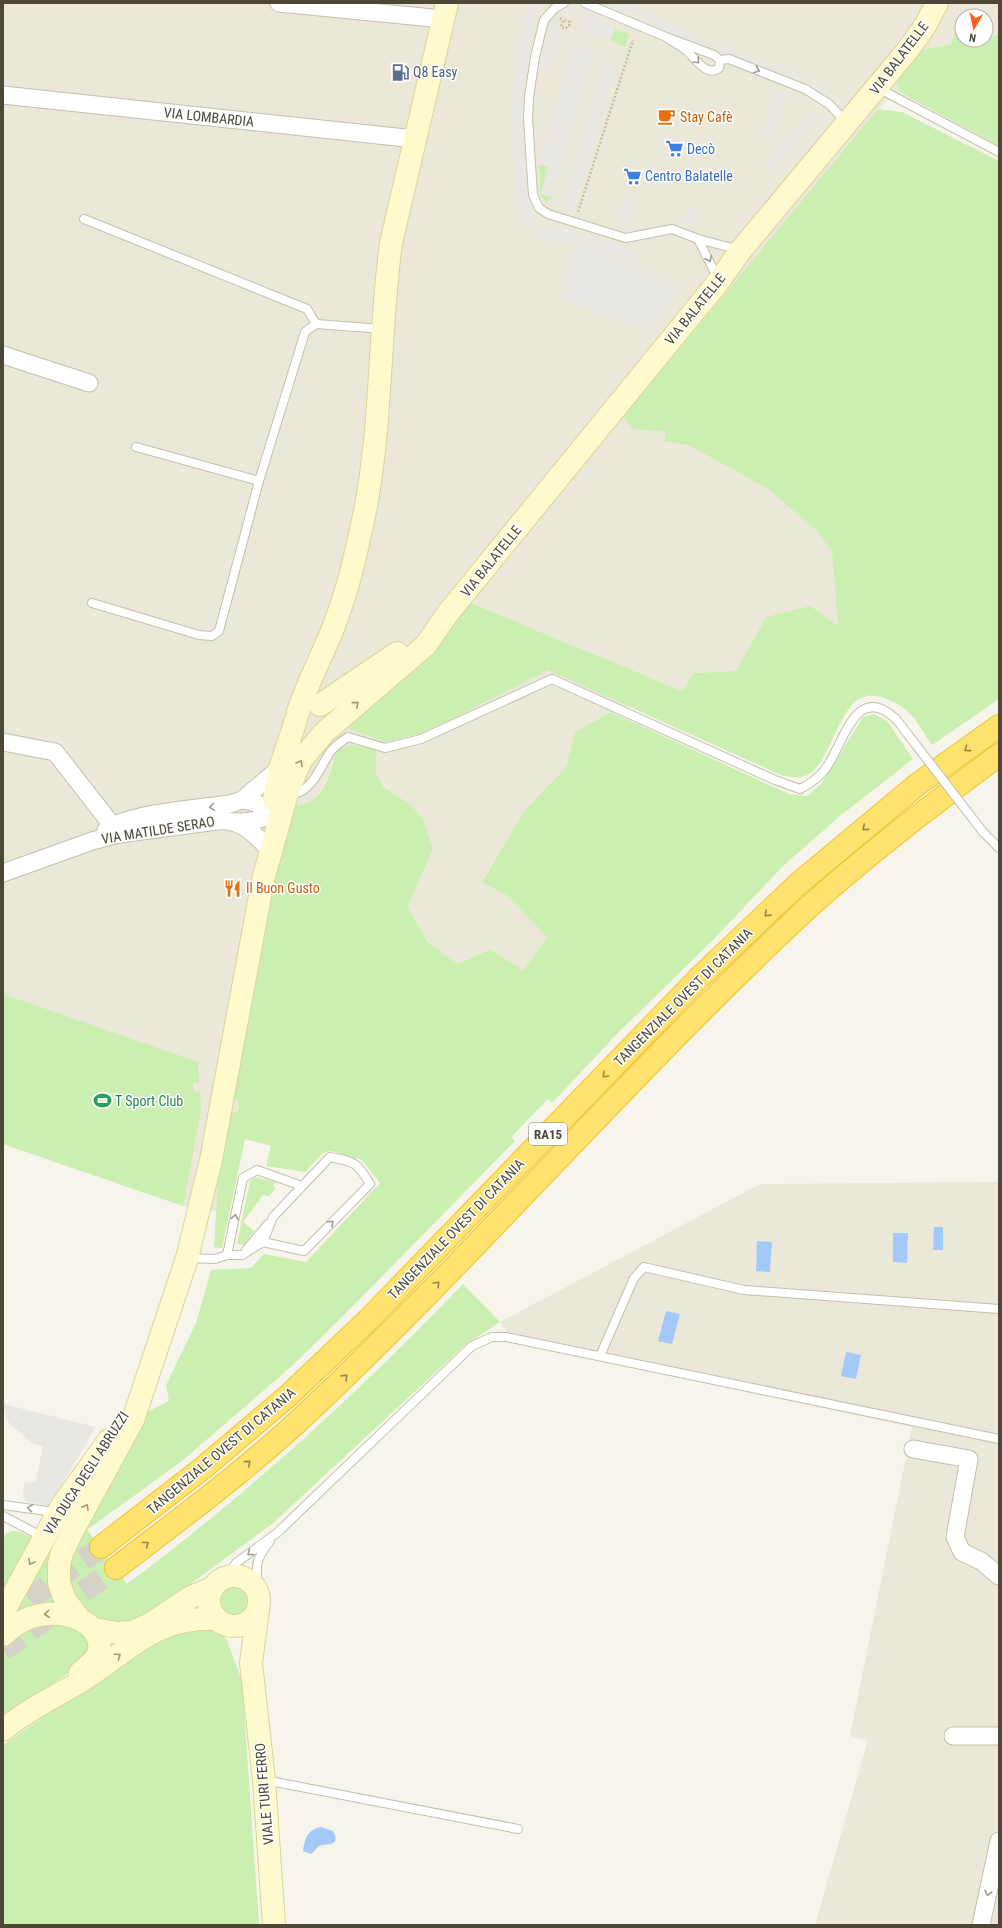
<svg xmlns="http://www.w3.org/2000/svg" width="1002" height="1928" viewBox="0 0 1002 1928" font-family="'Roboto Condensed',sans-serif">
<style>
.residential{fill:#ebe8d9}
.green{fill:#caefb0}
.parking{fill:#e8e7e2}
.water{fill:#a3c9f8}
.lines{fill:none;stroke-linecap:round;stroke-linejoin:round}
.motorway-tunnel{stroke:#d5d2c7;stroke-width:22;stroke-dasharray:22 11;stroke-linecap:butt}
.service-casing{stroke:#c4bfac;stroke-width:10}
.minor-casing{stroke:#c4bfac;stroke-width:19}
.secondary-casing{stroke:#dbd397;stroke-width:24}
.motorway-casing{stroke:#eec32e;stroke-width:24}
.path{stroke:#c7be9c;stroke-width:2.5;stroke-dasharray:2 2;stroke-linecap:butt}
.service{stroke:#fff;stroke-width:8}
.minor{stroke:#fff;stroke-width:17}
.secondary{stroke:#fffacd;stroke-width:22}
.motorway{stroke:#ffe36e;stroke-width:22}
.service-bridge-casing{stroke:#c4bfac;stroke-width:10;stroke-linecap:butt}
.service-bridge{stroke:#fff;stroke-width:8}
.oneway{stroke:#9d9a91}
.oneway2{stroke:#9d987a}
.oneway3{stroke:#94854d}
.labels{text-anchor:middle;stroke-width:3;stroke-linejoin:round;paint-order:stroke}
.shield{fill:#fff;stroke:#827e73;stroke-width:1}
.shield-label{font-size:13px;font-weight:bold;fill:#4c4737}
.street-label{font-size:14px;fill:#4c4737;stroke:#fff}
.service-label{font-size:14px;fill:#4e5e75;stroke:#fff;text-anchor:start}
.food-label{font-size:14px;fill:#c56008;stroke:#fff;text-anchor:start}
.shop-label{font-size:14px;fill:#366cbe;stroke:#fff;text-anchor:start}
.leisure-label{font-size:14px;fill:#27864d;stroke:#fff;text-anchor:start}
</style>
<rect width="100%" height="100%" fill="#f7f5eb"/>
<g class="residential">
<polygon points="3,3 999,3 999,36 986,35 986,16 962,16 962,33 955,33 951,44 919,51 897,79 899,92 878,109 666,431 664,441 690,446 768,489 816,530 832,552 838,627 766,617 736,671 694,673 682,691 611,712 575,732 566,767 524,811 482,881 506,895 547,937 523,972 491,949 458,964 427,941 408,907 433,850 410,804 385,787 376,773 337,750 330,772 319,793 310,803 251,1011 233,1096 239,1103 238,1111 229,1113 218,1180 216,1211 183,1206 3,1144"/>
<polygon points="999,1182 999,1925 815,1925 868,1740 850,1736 912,1427 514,1343 500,1322 760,1184"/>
</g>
<g class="green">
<polygon points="615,29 629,34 625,47 610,41"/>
<polygon points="955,33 962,33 962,40 986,40 986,35 999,36 999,146 899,92 897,79 919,51 951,44"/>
<path d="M878 109 902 112 999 161V699L932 745C915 720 911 706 880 697 842 684 835 753 812 772 804 779 793 777 783 776L548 670 446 722 418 734 385 742 345 727 470 603 682 691 694 673 736 671 766 617 810 606 838 626 832 552 816 530 768 489 690 446 664 441 666 431 634 430 623 417Z"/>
<polygon points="539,164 548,167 541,194 552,197 548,201 545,201 540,195"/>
<path d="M611 712 789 794 807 796 821 784 863 717 874 714 887 721 913 759 840 816 784 865 714 939 614 1037 552 1103 548 1099 511 1137 515 1141 346 1313 292 1366 182 1461 87 1530 127 1584C248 1494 359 1392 463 1284L500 1322 464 1346 272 1524 151 1613 128 1622 115 1623 92 1618 76 1605 66 1567 141 1422 149 1411 169 1401 166 1385 196 1323 211 1270 251 1268 264 1254 306 1262 380 1183 362 1160 331 1151 323 1153 305 1172 266 1166 271 1146 245 1139 222 1248 214 1247 218 1180 229 1113 238 1111 239 1103 233 1096 251 1011 289 807C295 806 305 805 310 802 326 792 332 767 337 750L352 745 376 749V773L384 787 410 804 423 819 433 849 408 907 427 941 458 964 491 949 523 971 547 937 506 895 482 882 524 811 566 767 575 732Z"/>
<polygon points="3,994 198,1062 199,1082 193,1083 194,1092 200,1091 201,1109 183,1206 3,1144"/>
<polygon points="256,1177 276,1182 273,1186 276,1188 269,1196 263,1195 243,1222 254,1231 244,1245 237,1244 250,1181"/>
<polygon points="61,1525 60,1604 41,1609 15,1612"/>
<polygon points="12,1531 17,1531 32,1537 3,1589 3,1540 6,1534"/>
<circle cx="234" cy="1601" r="18"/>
<polygon points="43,1620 86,1631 93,1645 81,1664 3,1718 3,1646 32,1624"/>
<polygon points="206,1628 218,1631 227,1640 242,1681 259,1925 3,1925 3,1745 162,1635"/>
</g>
<g class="parking">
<polygon points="532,3 547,3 537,10 533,22 527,68 522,117 524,161 526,189 535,225 524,228 515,188 512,105 523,15"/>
<polygon points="601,3 623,3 706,40 703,48"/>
<polygon points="575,7 606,19 604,24 572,13 561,16 557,12 567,8"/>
<polygon points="583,17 615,29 610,41 579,29"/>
<polygon points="554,25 563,32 551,73 539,70 550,32"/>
<polygon points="573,45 595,51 552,197 541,194 548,167 539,164"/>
<polygon points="719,45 798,75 832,94 829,97 794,78 717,49"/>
<polygon points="605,65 616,69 574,212 563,209"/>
<polygon points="777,91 787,95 770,142 761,139"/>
<polygon points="812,112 820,119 771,172 763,165"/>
<polygon points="625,198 637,202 628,228 616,224"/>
<polygon points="689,208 701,212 695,227 683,223"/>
<polygon points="540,229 575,233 604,238 641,256 636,264 597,245 539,240"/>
<polygon points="574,245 598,247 680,289 647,332 561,299"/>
<polygon points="3,1404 96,1427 49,1506 28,1502 23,1498 24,1483 36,1481 43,1446 33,1444 7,1421"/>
</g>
<g class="water">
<polygon points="934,1227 943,1227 943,1250 933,1250"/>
<polygon points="893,1233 908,1233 907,1263 893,1262"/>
<polygon points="757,1241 772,1242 770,1272 756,1271"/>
<polygon points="666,1311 680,1314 672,1344 658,1341"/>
<polygon points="846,1352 861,1355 856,1379 841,1376"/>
<path d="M321 1827 333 1831C342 1848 325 1842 318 1847 316 1849 314 1852 311 1854L303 1851C305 1838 307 1830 321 1827Z"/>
</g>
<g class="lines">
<g class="motorway-tunnel">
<polyline points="3,1619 101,1547"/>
<polyline points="3,1650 116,1568"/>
</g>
<defs>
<g id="service">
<polyline points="564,3 555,8 544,20 535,57 529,97 528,119 533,195 539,208 548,214 619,236 626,238 672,229 698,239 740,250"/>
<path d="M585 3 666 37 714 55 720 60 719 68C707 78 695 58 687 51 681 46 673 42 666 37"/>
<polyline points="720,60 729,59 805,89 829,104 846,122"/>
<polyline points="878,88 999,152"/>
<polyline points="84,219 307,309 316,324"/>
<polyline points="698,239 718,279"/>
<polyline points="136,447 259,481"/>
<polyline points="92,603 199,635 212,636 219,631 259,481 305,332 316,324 382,329"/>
<path d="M290 794C312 794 320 766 331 751 336 745 342 741 348 737L385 748 421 739 552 679 775 780 800 789C810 784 819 778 826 768 844 743 856 681 896 719"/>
<polyline points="983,832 999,848"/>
<polyline points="246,1250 268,1224"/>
<polyline points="227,1255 243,1178 257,1170 302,1186"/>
<path d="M187 1258 215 1259 227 1255H242L263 1242 273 1217 330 1157C355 1162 357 1162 370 1184L304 1251 263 1242"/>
<polyline points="600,1356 634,1278 644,1267 744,1290 999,1309"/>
<polyline points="3,1505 47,1511 55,1515"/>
<polyline points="3,1516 43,1537"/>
<polyline points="227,1576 236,1563 277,1533 472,1346 492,1337 506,1337 999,1439"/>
<path d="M258 1592C256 1567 254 1561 270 1541"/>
<polyline points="265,1780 518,1829"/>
</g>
<g id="minor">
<polyline points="279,3 443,19"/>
<polyline points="3,95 415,139"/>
<polyline points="3,355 89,383"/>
<polyline points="3,742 55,752 119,834"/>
<path d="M242 800C264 804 266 806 275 825"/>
<path d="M234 822C254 823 268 818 284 805"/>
<path d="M106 830C129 813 199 808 230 804L242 800 280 768"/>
<path d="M3 873 92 841 119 834 217 821C238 819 251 830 265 845"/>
<polyline points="913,1449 969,1459 955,1537 962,1552 981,1561 999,1576"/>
<polyline points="953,1736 999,1736"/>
<polyline points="981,1925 999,1841"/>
</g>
<g id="secondary">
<polyline points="320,705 397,653"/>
<path d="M298 712C308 681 324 653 335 623 349 587 357 549 365 511 382 424 379 331 391 243L447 3"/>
<polyline points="327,730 426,645 448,613 719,281 741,250 907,51 925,26 937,3"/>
<polyline points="274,800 280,768 296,720"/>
<circle cx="234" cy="1601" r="25"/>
<polyline points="258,1610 251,1663 264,1780 274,1925"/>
<polyline points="3,1613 61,1507 109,1440"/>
<polyline points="79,1618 65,1600 59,1583 59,1564 62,1553 72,1532 133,1420 187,1258 211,1160 263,880 287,794 294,776 301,760 322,735"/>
<polyline points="94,1629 117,1633 133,1632 150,1624 191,1597 212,1588"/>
<path d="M3 1635C13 1626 27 1617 40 1615 61 1611 90 1617 98 1638 100 1643 100 1651 97 1656 93 1662 86 1668 80 1673"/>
<path d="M3 1730C25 1711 53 1698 78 1683 128 1653 152 1616 217 1619"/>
</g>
<g id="motorway">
<polyline points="101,1547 203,1468 289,1395 368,1320 699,978 798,884 918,784 999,726"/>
<path d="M116 1568C181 1518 248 1469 308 1412 481 1249 636 1067 810 906 870 852 934 803 999 755"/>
</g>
</defs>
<use href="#service" class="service-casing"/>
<use href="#minor" class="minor-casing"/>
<use href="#secondary" class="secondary-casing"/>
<use href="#motorway" class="motorway-casing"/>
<g class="path">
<polyline points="560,18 563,21 561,27 564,29 569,26 570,22 565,20"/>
<polyline points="578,212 633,40"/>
</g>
<use href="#service" class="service"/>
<use href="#minor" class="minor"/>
<use href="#secondary" class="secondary"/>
<use href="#motorway" class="motorway"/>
<defs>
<polyline id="service-bridge" points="896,719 983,832"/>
</defs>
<use href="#service-bridge" class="service-bridge-casing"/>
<use href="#service-bridge" class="service-bridge"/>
</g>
<defs><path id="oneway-chevron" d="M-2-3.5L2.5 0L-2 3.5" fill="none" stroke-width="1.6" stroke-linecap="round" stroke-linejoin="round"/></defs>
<g class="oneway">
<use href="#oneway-chevron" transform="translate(697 61) rotate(46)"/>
<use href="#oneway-chevron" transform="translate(757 70) rotate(21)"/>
<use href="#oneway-chevron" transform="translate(709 259) rotate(63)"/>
<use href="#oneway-chevron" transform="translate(212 807) rotate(172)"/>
<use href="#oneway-chevron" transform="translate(235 1217) rotate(-79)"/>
<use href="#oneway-chevron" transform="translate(331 1223) rotate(-46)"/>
<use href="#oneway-chevron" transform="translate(30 1508) rotate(-172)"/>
<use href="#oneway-chevron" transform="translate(250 1553) rotate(143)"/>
<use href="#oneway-chevron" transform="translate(988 1893) rotate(102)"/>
</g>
<g class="oneway2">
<use href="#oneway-chevron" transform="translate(356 704) rotate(-40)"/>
<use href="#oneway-chevron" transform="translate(300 763) rotate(-62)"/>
<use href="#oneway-chevron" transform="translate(86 1507) rotate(-60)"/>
<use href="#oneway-chevron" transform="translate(31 1562) rotate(119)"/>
<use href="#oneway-chevron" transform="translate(47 1614) rotate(175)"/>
<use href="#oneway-chevron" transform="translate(118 1656) rotate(-35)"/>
</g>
<g class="oneway3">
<use href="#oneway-chevron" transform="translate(967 749) rotate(144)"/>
<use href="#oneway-chevron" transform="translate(865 828) rotate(140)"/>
<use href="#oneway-chevron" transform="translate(767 914) rotate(136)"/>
<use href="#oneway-chevron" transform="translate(605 1075) rotate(134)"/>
<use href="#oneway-chevron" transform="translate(437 1284) rotate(-46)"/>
<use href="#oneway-chevron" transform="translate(345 1377) rotate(-44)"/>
<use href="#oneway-chevron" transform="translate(248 1463) rotate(-40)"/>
<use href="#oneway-chevron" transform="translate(146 1544) rotate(-38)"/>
</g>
<defs>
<symbol id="fuel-bare" viewBox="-9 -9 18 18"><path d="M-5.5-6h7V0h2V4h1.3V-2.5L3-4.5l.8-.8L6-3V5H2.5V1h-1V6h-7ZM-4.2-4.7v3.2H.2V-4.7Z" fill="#5c6f8a" stroke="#fff" stroke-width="2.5" paint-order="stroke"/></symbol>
<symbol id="cafe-bare" viewBox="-9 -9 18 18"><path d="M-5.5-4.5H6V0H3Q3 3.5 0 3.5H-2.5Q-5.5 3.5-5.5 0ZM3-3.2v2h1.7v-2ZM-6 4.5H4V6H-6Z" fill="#e8710a" stroke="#fff" stroke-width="2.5" paint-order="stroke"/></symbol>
<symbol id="supermarket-bare" viewBox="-9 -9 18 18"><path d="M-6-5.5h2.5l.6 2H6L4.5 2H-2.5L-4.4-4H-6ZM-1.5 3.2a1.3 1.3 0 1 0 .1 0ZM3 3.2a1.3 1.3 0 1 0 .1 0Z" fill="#3f7fe0" stroke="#fff" stroke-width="2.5" paint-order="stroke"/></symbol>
<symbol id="restaurant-bare" viewBox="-9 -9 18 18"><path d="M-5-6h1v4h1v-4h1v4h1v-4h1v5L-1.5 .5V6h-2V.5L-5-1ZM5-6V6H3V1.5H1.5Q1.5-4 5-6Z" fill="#e8710a" stroke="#fff" stroke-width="2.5" paint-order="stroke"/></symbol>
<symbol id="stadium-bare" viewBox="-9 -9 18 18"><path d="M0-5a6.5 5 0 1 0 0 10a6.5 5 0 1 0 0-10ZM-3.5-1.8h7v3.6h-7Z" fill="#2e9e5b" stroke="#fff" stroke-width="2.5" paint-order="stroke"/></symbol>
</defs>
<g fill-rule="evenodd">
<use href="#fuel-bare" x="388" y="60" width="25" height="25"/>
<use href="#cafe-bare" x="654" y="104" width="25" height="25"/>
<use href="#supermarket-bare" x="662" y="136" width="25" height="25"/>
<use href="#supermarket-bare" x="620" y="164" width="25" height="25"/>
<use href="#restaurant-bare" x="220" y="876" width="25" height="25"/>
<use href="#stadium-bare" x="90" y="1088" width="25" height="25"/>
</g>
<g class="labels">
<rect class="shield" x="529" y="1123" width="38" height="22" rx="3"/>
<g class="shield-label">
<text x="548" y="1139">RA15</text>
</g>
<g class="street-label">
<text transform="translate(899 58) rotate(-53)" y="5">VIA BALATELLE</text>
<text transform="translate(209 117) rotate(6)" y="5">VIA LOMBARDIA</text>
<text transform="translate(695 309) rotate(-51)" y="5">VIA BALATELLE</text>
<text transform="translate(491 561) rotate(-51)" y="5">VIA BALATELLE</text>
<text transform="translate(158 830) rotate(-9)" y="5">VIA MATILDE SERAO</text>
<text transform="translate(683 997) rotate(-45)" y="5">TANGENZIALE OVEST DI CATANIA</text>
<text transform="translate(456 1229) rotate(-46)" y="5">TANGENZIALE OVEST DI CATANIA</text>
<text transform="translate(221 1451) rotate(-40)" y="5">TANGENZIALE OVEST DI CATANIA</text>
<text transform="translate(86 1473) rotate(-57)" y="5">VIA DUCA DEGLI ABRUZZI</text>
<text transform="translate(264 1794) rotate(-95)" y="5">VIALE TURI FERRO</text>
</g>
<g class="service-label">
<text x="413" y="77">Q8 Easy</text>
</g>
<g class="food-label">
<text x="680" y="122">Stay Cafè</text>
<text x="246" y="893">Il Buon Gusto</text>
</g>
<g class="shop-label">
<text x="687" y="154">Decò</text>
<text x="645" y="181">Centro Balatelle</text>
</g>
<g class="leisure-label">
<text x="115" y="1106">T Sport Club</text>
</g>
</g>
<rect width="1002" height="1928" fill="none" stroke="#4c4737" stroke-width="8"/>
<g transform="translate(974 28) rotate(189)"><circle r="19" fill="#ffffff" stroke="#b7b5af"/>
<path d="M0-3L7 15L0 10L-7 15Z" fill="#ff5d1a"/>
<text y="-6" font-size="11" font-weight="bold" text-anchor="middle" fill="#4c4737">N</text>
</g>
</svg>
